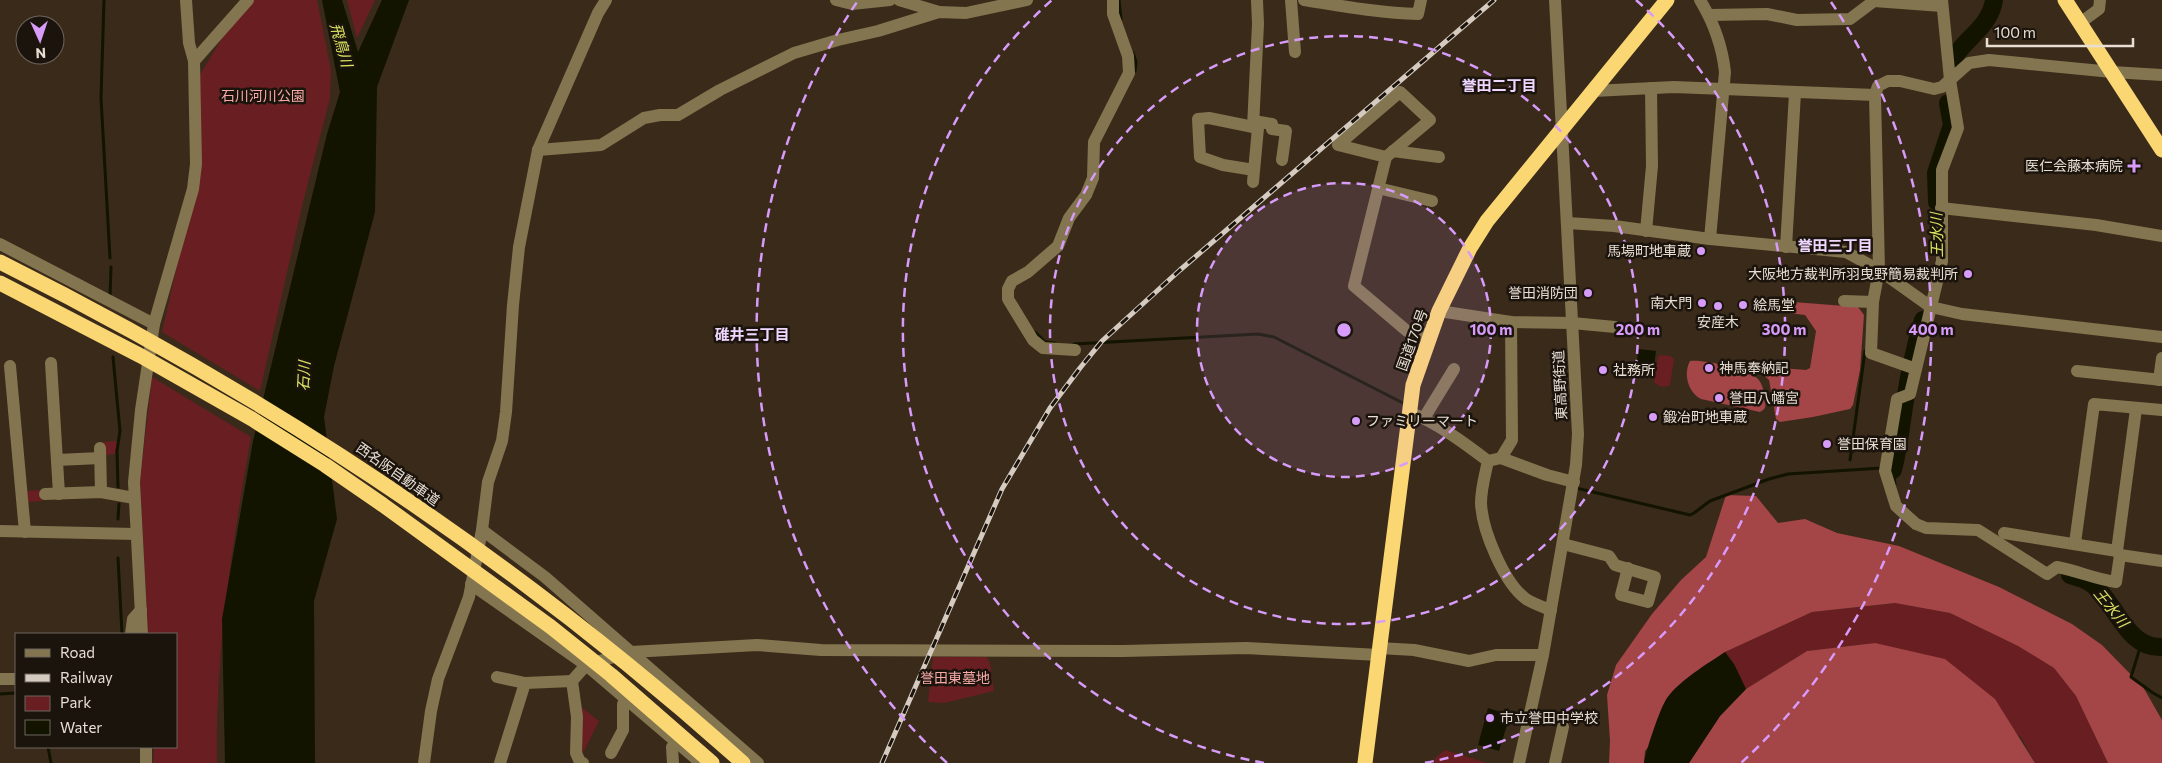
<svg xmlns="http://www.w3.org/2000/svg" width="2162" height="763" viewBox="0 0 2162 763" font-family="Commissioner,'Noto Sans JP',sans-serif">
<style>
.green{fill:#691e22}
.forest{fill:#a44547}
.water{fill:#121400}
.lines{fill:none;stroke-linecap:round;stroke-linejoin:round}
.stream{stroke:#121400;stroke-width:3}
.river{stroke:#121400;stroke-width:18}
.minor{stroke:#83754f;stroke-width:12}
.highway{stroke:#fbd774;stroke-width:15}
.rail-casing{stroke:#d5cbc0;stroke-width:5}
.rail{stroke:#1b140d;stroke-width:3;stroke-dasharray:9;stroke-linecap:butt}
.ring{fill:none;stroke:#d79bf9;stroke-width:2.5;stroke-dasharray:9 6}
.poi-dot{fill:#d79bf9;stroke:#1b140d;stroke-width:2}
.labels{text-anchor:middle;stroke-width:5;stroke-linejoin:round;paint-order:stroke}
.park-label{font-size:14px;fill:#f8a9a7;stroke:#1b140d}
.poi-label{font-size:14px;fill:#e8ded4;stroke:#1b140d;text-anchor:start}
.street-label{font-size:14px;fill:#e8ded4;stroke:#1b140d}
.water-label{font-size:15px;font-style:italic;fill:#dbe460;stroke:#1b140d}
.neighbourhood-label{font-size:15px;font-weight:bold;fill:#f0d7ff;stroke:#1b140d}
.centre{fill:#d79bf9;stroke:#1b140d;stroke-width:2.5}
.ring-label{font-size:15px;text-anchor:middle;font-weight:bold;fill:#d79bf9;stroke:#1b140d;stroke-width:5;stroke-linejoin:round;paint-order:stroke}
</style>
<rect width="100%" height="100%" fill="#3a2a1a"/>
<g class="green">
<polygon points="252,0 317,0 331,70 330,98 303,202 260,391 162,332 180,253 190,220 198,78 224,35"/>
<polygon points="347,0 375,0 357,38"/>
<path d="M1661 355 1670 356 1674 359 1670 385C1664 388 1659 387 1654 382L1658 357Z"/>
<path d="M152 377 251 437C232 545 215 653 217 763H153L154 747H176V634H148L140 480Z"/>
<polygon points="117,441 115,454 104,455 103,442"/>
<polygon points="41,490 42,501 26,502 25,491"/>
<polygon points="1895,603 1950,613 2018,646 2054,668 2076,696 2108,763 2035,763 2021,737 1875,643 1807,651 1746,689 1734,664 1725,652 1812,612"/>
<polygon points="933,657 987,657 990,663 994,691 944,703 928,702"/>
<polygon points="580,706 599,721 582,755"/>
<polygon points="1445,750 1487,763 1433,763 1435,758"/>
</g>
<g class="forest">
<polygon points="1780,301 1858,307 1864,315 1860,370 1853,405 1850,409 1813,417 1780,422 1776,419 1769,380 1757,369 1757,366 1806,370 1810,368 1816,331 1805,315 1779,312 1777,310 1777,303"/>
<path d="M1690 361C1704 359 1746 369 1757 378 1763 384 1764 392 1765 400 1766 406 1766 409 1760 412L1701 399C1688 392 1683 374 1690 361Z"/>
<polygon points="1726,495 1756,496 1778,523 1805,519 1837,533 1899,546 1999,587 2072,624 2102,645 2143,687 2162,720 2162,763 2108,763 2076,696 2054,668 2018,646 1950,613 1895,603 1812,612 1725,652 1645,751 1644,763 1609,763 1610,741 1607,695 1616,665 1652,614 1681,580 1706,557"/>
<polygon points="1875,643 1945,659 1995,699 2035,763 1689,763 1720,716 1746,689 1807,651"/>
</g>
<g class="water">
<polygon points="322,0 342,0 358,52 382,0 409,0 377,87 375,212 334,366 324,417 337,519 314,601 315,763 225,763 222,619 253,441 327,134 340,92"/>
<polygon points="1638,349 1656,351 1654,366 1637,364"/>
<path d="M1725 652 1734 664 1746 689 1720 716 1689 763H1644C1646 750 1660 708 1667 698 1680 680 1707 664 1725 652Z"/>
<polygon points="1488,708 1510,715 1499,751 1478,745"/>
</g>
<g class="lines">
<g class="stream">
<polyline points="104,0 101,98 110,258"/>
<polyline points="1119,0 1121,19"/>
<polyline points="1133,53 1136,62 1135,71"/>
<polyline points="110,297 111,267"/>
<polyline points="1035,332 1045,342 1055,343"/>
<polyline points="1074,344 1258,334 1274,337 1403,403"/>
<polyline points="113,357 120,431 117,451 118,487"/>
<polyline points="1850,460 1865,351"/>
<polyline points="1888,469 1893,470 1895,484"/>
<polyline points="1576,488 1690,515 1694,513 1710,501 1769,479 1788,474 1882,468"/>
<polyline points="118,519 119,504"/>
<polyline points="118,558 122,634"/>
<polyline points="2141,644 2141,642"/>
<polyline points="2139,651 2131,677 2153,693 2162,698"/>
<polyline points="0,694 16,693"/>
<polyline points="48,747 51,763"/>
</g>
<g class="river">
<path d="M1951 62C1963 39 1990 28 1994 0"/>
<polyline points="1937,202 1936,173 1952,125 1948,103"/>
<path d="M1893 470C1899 447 1901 424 1905 401 1909 374 1915 347 1923 320"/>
<path d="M2070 575C2077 577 2086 579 2092 584 2116 602 2126 649 2162 647"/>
</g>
<g class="minor">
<polyline points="836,0 852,4 890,0"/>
<polyline points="899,0 939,12"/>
<polyline points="1291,0 1295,52"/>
<path d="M1304 0C1342 6 1379 13 1418 14L1421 0"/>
<path d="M1700 0C1714 23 1722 45 1725 72L1710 239"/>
<path d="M1942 0 1950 80 1958 128 1942 170V261L1910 394 1897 399 1885 471 1896 506 1916 524 1926 528 1978 530 2047 574 2057 567C2078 571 2095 579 2116 582L2120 555"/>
<polyline points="1709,15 1767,14 1797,20 1850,19 1874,1 1942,6"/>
<polyline points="2080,23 2099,9 2100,0"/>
<polyline points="194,61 248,0"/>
<polyline points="1593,91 1674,87 1875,95"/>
<polyline points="1254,121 1272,124 1272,129 1286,131 1282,160"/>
<polyline points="1253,127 1258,24 1257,0"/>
<polyline points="538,150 601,145 644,118 660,115 678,115 720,90 794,53 838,40 878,31 939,12 966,13 1027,0"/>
<polyline points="1393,151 1439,157"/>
<polyline points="1386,157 1338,145 1400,92 1430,120 1386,157 1354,286 1407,331 1430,335"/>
<polyline points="1253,182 1258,128 1209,118 1198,119 1200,157 1223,165 1254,170"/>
<polyline points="1378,188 1432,201"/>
<polyline points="1941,208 2096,225 2162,236"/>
<polyline points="1568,223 1614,226 1710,239 1846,252 1879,270 1931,307 1962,314 2162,337"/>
<polyline points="1646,231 1652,166 1651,88"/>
<polyline points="0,244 154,324"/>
<polyline points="1786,247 1795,93"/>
<polyline points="1844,301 1873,302"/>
<polyline points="1439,311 1511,322 1572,323 1615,327"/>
<path d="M1511 322 1512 440 1501 458 1488 461C1485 475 1481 489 1481 503 1482 530 1504 583 1526 599 1534 604 1543 607 1551 610"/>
<polyline points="1075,350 1043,348 1033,340 1008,299 1008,289 1012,281 1028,272 1058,246 1069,218 1086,195 1093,178 1094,142 1129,73 1128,56 1113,14 1113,0"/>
<polyline points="51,363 59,494"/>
<polyline points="10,366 25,532"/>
<polyline points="1916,369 1871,353 1873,302 1879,270 1875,95 1878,86 1888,81 1900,81 1934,89 1942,87 1969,63 1989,60 2112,72 2162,75"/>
<polyline points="2077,371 2162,380"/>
<polyline points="2159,380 2162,358"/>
<path d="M1409 412C1439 424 1463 442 1488 461"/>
<polyline points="1424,418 1454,369"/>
<polyline points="100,448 101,492"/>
<polyline points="1501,458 1547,475 1574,482"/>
<polyline points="57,460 100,458"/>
<polyline points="45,494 101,492 134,498"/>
<polyline points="482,530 545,577 758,763"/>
<polyline points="0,531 135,534"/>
<polyline points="2004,533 2117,551 2120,555 2162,561"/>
<polyline points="2075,543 2094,404 2162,410"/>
<polyline points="1563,544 1609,556 1615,565 1655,577 1648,602 1621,595 1628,568"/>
<polyline points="2117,551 2136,409"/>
<polyline points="471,584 586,665 701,763"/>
<polyline points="131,634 133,619 141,610"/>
<polyline points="142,634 134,482 141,410 154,324 193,189 196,164 194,61 189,43 186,0"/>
<polyline points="1379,648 1414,650 1469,661 1496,655 1543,655"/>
<polyline points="497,677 525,683 572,681"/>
<polyline points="0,679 16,679"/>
<polyline points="611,753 623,730 623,704 626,700"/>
<polyline points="146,763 146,747"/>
<polyline points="424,763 431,711 438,679 469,597 482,530 488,482 502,441 506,412 513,305 519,247 538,150 598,13 606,0"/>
<polyline points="500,763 525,683"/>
<polyline points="583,763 580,762 576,753 577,717 572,681 586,665 631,652 757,645 821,650 1123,651 1246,648 1379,655"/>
<polyline points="673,763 672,747 677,742"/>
<polyline points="1519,763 1543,655 1576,465 1578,434 1555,0"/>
<polyline points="1555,763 1563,727"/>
</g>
<g class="highway">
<polyline points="2065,0 2162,150"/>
<path d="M0 262C269 396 519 562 743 763"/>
<polyline points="0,283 141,356 252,419 325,465 383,505 551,627 611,675 712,763"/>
<polyline points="1365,763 1413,385 1439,311 1470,248 1487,221 1667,0"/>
</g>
<defs>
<polyline id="rail" points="882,763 1002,489 1050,408 1080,368 1102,341 1180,270 1494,0"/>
</defs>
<use href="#rail" class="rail-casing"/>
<use href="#rail" class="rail"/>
</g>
<circle cx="1344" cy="330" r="147" fill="#d79bf9" fill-opacity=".12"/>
<g class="ring">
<circle cx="1344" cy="330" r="147"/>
<circle cx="1344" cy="330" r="294"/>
<path d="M1264 763A440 440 0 0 1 1052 0M1636 0A440 440 0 0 1 1424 763"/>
<path d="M947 763A587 587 0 0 1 857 2M1831 2A587 587 0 0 1 1741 763"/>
</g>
<g class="poi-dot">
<path d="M2131.5 158.5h5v5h5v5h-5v5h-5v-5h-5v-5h5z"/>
<circle cx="1701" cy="251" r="5"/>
<circle cx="1968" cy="274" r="5"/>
<circle cx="1588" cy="293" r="5"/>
<circle cx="1702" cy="303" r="5"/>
<circle cx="1743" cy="305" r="5"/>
<circle cx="1718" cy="306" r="5"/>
<circle cx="1709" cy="368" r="5"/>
<circle cx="1603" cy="370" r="5"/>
<circle cx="1719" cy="398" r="5"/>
<circle cx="1653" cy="417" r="5"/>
<circle cx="1356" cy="421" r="5"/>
<circle cx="1827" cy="444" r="5"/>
<circle cx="1490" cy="718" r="5"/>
</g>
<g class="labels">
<g class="park-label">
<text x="263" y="101">石川河川公園</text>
<text x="955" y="683">誉田東墓地</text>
</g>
<g class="poi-label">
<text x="2123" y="171" text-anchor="end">医仁会藤本病院</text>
<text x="1691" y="256" text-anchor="end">馬場町地車蔵</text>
<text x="1958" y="279" text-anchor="end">大阪地方裁判所羽曳野簡易裁判所</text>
<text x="1578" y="298" text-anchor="end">誉田消防団</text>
<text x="1692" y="308" text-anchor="end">南大門</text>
<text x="1753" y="310">絵馬堂</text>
<text x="1718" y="327" text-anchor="middle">安産木</text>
<text x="1719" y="373">神馬奉納記</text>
<text x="1613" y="375">社務所</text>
<text x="1729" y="403">誉田八幡宮</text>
<text x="1663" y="422">鍛冶町地車蔵</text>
<text x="1366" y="426">ファミリーマート</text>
<text x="1837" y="449">誉田保育園</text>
<text x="1500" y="723">市立誉田中学校</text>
</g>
<g class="street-label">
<text transform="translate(1412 340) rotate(-70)" y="5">国道170号</text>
<text transform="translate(1560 385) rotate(-93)" y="5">東高野街道</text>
<text transform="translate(398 474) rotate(35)" y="5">西名阪自動車道</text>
</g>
<g class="water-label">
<text transform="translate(341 45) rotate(74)" y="5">飛鳥川</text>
<text transform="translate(1937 235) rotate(-91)" y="5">王水川</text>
<text transform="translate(304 376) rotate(-87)" y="5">石川</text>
<text transform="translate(2111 608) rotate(51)" y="5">王水川</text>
</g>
<g class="neighbourhood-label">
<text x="1499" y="91">誉田二丁目</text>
<text x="1835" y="251">誉田三丁目</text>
<text x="752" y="340">碓井三丁目</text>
</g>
</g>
<circle cx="1344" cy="330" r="8" class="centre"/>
<g class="ring-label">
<text x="1491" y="335">100 m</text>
<text x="1638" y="335">200 m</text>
<text x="1784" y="335">300 m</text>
<text x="1931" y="335">400 m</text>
</g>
<rect x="15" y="633" width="162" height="115" fill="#1b140d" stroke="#6d655d"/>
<rect x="25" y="649" width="25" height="8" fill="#83754f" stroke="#6d655d"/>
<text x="60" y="658" font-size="15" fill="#e8ded4">Road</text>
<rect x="25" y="674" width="25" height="8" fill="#d5cbc0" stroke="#6d655d"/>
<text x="60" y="683" font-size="15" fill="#e8ded4">Railway</text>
<rect x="25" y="696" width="25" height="15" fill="#691e22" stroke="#6d655d"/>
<text x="60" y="708" font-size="15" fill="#e8ded4">Park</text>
<rect x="25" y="720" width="25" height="15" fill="#121400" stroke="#6d655d"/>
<text x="60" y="733" font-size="15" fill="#e8ded4">Water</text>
<g transform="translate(40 40) rotate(177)"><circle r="24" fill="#1b140d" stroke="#6d655d"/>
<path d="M0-4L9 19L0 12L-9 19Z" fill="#d79bf9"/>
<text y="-8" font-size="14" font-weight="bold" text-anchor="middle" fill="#e8ded4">N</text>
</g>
<path d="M1987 38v8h146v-8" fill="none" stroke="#e8ded4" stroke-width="2.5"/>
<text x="1994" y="38" font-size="15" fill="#e8ded4" stroke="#1b140d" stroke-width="4" paint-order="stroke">100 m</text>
</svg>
